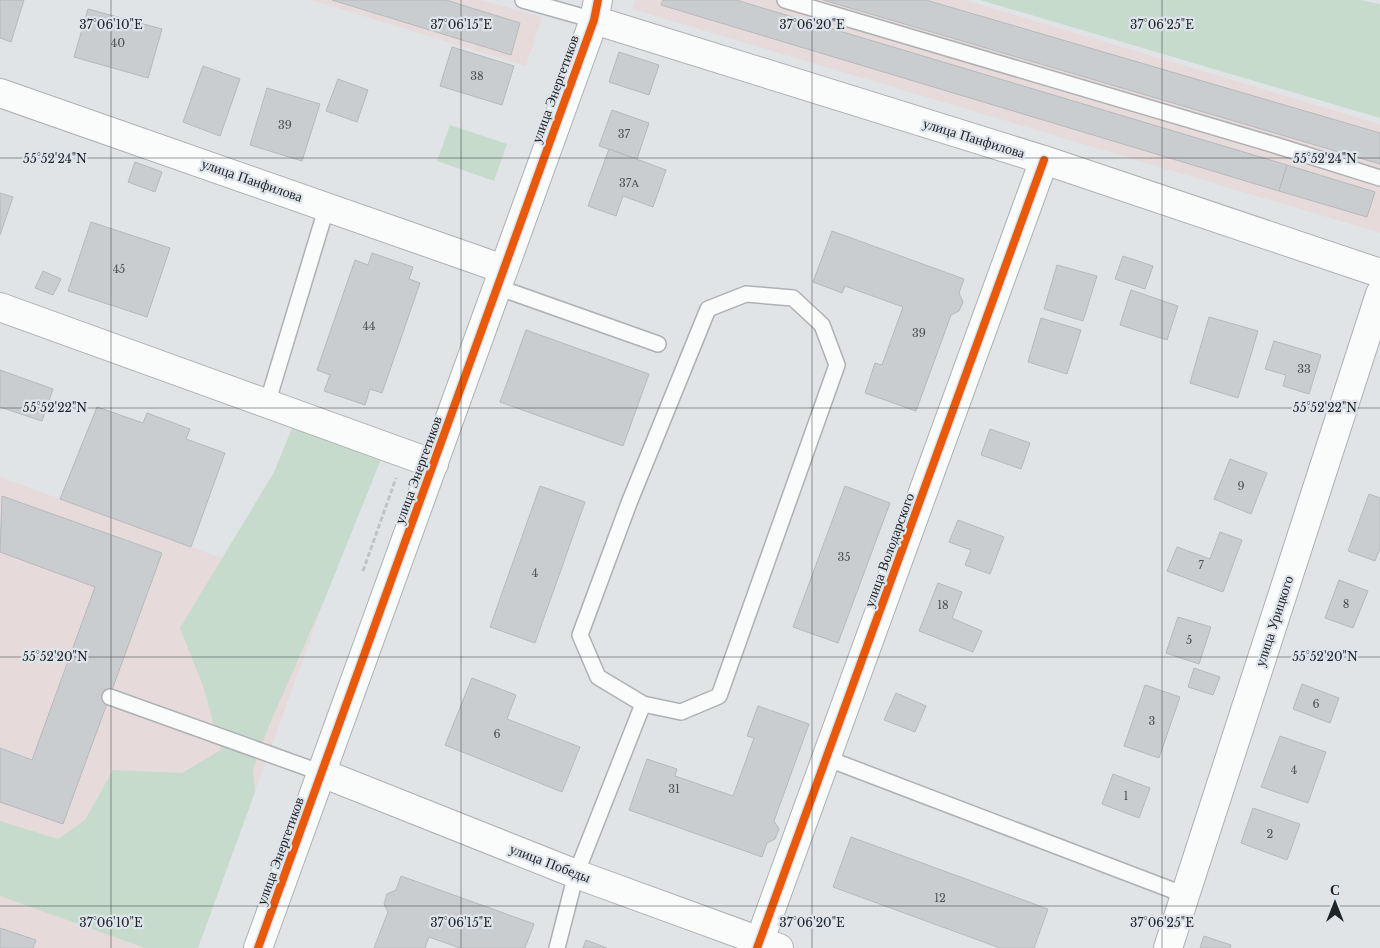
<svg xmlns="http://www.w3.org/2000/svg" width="1380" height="948" viewBox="0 0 1380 948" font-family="'Libre Baskerville',serif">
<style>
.industrial{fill:#e7dada}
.green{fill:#c6dbcc}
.building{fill:#cacdd0;stroke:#b6b9bc}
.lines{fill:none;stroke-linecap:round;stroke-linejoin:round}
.lane-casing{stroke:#aeb1b3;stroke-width:18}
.street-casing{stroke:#aeb1b3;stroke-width:30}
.secondary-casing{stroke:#aeb1b3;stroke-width:30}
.path{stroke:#c2c3c5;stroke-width:3;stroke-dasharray:5 2.5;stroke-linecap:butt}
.lane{stroke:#fafbfb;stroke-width:15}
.street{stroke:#fafbfb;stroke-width:28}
.secondary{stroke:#fafbfb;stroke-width:28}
.cycleway-casing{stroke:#dde4ea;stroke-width:11}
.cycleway{stroke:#e8590c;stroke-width:8}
.ticks{fill:none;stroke:#222527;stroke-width:1;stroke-opacity:0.45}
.labels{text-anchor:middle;stroke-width:4.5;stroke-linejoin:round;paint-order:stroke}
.number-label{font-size:11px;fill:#4d5052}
.street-label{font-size:14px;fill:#222527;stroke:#dde4ea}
.ticks-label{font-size:12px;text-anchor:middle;fill:#222527;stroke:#dde4ea;stroke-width:4.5;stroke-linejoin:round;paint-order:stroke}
</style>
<rect width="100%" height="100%" fill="#e0e4e7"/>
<g class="industrial">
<polygon points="311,0 481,0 542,17 526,66"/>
<polygon points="635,0 965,0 1380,124 1380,233 632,9"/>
<polygon points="0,477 326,596 198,948 33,948 36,940 0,928"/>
</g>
<g class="green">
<polygon points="980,0 1360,0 1380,4 1380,118"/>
<polygon points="450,125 507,144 494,181 437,161"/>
<polygon points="297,416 386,447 326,596 268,728 253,769 255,792 198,948 145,948 0,896 0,821 58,839 85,820 113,770 182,773 221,750 203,686 180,628 274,472"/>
</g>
<g class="building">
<polygon points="0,0 24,0 11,42 0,38"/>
<polygon points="332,0 446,0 520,23 511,55"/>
<polygon points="663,0 736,0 1287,165 1279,191 661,5"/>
<polygon points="823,0 926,0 1380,133 1380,164"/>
<polygon points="88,9 162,29 148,78 74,57"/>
<polygon points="452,47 514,66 502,105 440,86"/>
<polygon points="619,52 659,65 649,95 609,82"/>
<polygon points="203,66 240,79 220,136 183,122"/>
<polygon points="338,79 368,90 357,122 326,111"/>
<polygon points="267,88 320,104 302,161 250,145"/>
<polygon points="612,110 649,123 637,159 599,146"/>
<polygon points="609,149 666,170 653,207 623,196 616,216 588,206"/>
<polygon points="135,162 162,172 155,192 128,182"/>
<polygon points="1287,165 1375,192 1367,217 1279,191"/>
<polygon points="0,193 13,197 0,235"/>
<polygon points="91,222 170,248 147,317 68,291"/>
<polygon points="832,231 964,279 959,293 963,302 959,311 951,315 916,411 865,393 875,363 882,365 903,307 845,286 842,293 813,282"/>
<polygon points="372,253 413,267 409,279 420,283 382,393 370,389 365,405 324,391 330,375 317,370 355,260 368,265"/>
<polygon points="1123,256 1153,266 1145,289 1115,279"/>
<polygon points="1057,265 1097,276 1083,321 1044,309"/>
<polygon points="43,271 61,279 53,295 35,288"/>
<polygon points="1131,290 1178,306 1167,340 1120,325"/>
<polygon points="1209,317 1258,331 1238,398 1190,383"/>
<polygon points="1041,318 1081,330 1067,374 1028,362"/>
<polygon points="526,330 649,374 623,446 500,402"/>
<polygon points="1274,341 1321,355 1309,394 1283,386 1286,375 1265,369"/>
<polygon points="0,370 53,389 42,421 0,407"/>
<polygon points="97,407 143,423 147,413 190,429 186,439 225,453 191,547 60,499"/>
<polygon points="990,429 1030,443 1021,469 981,455"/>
<polygon points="1230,459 1267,473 1251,514 1214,499"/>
<polygon points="540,486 585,502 535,643 490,627"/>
<polygon points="845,486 890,503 838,643 793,627"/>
<polygon points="1369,494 1380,498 1380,549 1375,561 1348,551"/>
<polygon points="2,496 162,553 63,824 0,802 0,748 32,760 95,587 0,552"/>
<polygon points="958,520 1004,537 990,574 965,565 971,550 949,542"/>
<polygon points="1220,532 1242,540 1223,592 1167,571 1177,547 1210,559"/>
<polygon points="1339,580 1368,591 1353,628 1325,618"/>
<polygon points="938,583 962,592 952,618 982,631 973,652 919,631"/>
<polygon points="1178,617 1211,627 1199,664 1166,653"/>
<polygon points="1194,668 1220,677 1213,695 1188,687"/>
<polygon points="472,678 516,695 507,719 580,747 562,792 445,745"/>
<polygon points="1302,684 1339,698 1330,723 1293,709"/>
<polygon points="1145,685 1180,697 1159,758 1124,746"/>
<polygon points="896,693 926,706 915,732 884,720"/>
<polygon points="758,706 809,724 774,821 779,829 775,839 767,843 762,857 629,810 647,759 677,769 675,776 733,796 754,738 747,736"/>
<polygon points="1280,736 1326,752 1308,803 1261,787"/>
<polygon points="1113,774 1150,788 1139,818 1102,804"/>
<polygon points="1253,808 1300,824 1287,860 1241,843"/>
<polygon points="851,837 1048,909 1034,948 1000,948 833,887"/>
<polygon points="401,876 534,924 525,948 460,948 429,937 425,948 374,948 388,912 384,904 387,894 396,890"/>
<polygon points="0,928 36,940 33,948 0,948"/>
<polygon points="1204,936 1231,945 1230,948 1200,948"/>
<polygon points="586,940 607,948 583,948"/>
</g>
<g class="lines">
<defs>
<g id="lane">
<polyline points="523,0 594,20"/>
<polyline points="785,0 1278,146 1380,178"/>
<polyline points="497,287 658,344"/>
<polyline points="267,404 327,206"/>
<polyline points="110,697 322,773"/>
<polyline points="826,758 1185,895"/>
<polyline points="557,948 576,874 643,704 681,712 719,696 837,365 822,325 793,298 746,294 708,309 629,503 580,635 598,677 643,704"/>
</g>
<g id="street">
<polyline points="594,20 1044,160 1380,273"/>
<polyline points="0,93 503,269"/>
<polyline points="0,307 434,464"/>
<polyline points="258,948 594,20 598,0"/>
<polyline points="757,948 1044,160"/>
<polyline points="1168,948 1380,294"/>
</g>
<polyline id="secondary" points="322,773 576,874 779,948"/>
</defs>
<use href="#lane" class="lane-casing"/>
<use href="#street" class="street-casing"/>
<use href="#secondary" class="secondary-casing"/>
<polyline class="path" points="363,571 396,478"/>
<use href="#lane" class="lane"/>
<use href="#street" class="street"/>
<use href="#secondary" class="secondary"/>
<defs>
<g id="cycleway">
<polyline points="258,948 594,20 598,0"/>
<polyline points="757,948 1044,160"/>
</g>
</defs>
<use href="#cycleway" class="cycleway-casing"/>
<use href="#cycleway" class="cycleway"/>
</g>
<path class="ticks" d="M111 0V948M461 0V948M812 0V948M1162 0V948M0 158H1380M0 408H1380M0 657H1380M0 906H1380"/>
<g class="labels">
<g class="number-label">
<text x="118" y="47">40</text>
<text x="477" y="80">38</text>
<text x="285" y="129">39</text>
<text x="624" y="138">37</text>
<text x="629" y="187">37А</text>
<text x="119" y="273">45</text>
<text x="369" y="330">44</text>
<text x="919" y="337">39</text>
<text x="1304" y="373">33</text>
<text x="1241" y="490">9</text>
<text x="844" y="561">35</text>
<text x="1201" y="569">7</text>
<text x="535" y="577">4</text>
<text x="1346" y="608">8</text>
<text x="943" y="609">18</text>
<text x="1189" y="644">5</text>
<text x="1316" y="708">6</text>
<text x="1152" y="725">3</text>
<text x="497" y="738">6</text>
<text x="1294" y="774">4</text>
<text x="674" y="793">31</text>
<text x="1126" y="800">1</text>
<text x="1270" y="838">2</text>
<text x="940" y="902">12</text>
</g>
<g class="street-label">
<text transform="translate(555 89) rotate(-70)" y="5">улица Энергетиков</text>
<text transform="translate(974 138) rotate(17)" y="5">улица Панфилова</text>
<text transform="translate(252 180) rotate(19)" y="5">улица Панфилова</text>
<text transform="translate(418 470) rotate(-70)" y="5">улица Энергетиков</text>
<text transform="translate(889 550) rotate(-70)" y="5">улица Володарского</text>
<text transform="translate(1274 621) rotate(-72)" y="5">улица Урицкого</text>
<text transform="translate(280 851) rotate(-70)" y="5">улица Энергетиков</text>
<text transform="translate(550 863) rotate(21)" y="5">улица Победы</text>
</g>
</g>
<g class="ticks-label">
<text x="111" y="29">37°06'10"E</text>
<text x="461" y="29">37°06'15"E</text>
<text x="812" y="29">37°06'20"E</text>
<text x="1162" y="29">37°06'25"E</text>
<text x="55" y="163">55°52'24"N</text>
<text x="1325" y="163">55°52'24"N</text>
<text x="55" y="412">55°52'22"N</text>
<text x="1325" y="412">55°52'22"N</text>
<text x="55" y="661">55°52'20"N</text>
<text x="1325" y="661">55°52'20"N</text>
<text x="111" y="927">37°06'10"E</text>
<text x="461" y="927">37°06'15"E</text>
<text x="812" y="927">37°06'20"E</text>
<text x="1162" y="927">37°06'25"E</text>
</g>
<g transform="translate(1335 903)" stroke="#dde4ea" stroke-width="4" paint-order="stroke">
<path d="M0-4L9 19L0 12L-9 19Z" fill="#222527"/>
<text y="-8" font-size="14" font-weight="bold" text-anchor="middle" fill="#222527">С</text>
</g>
</svg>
